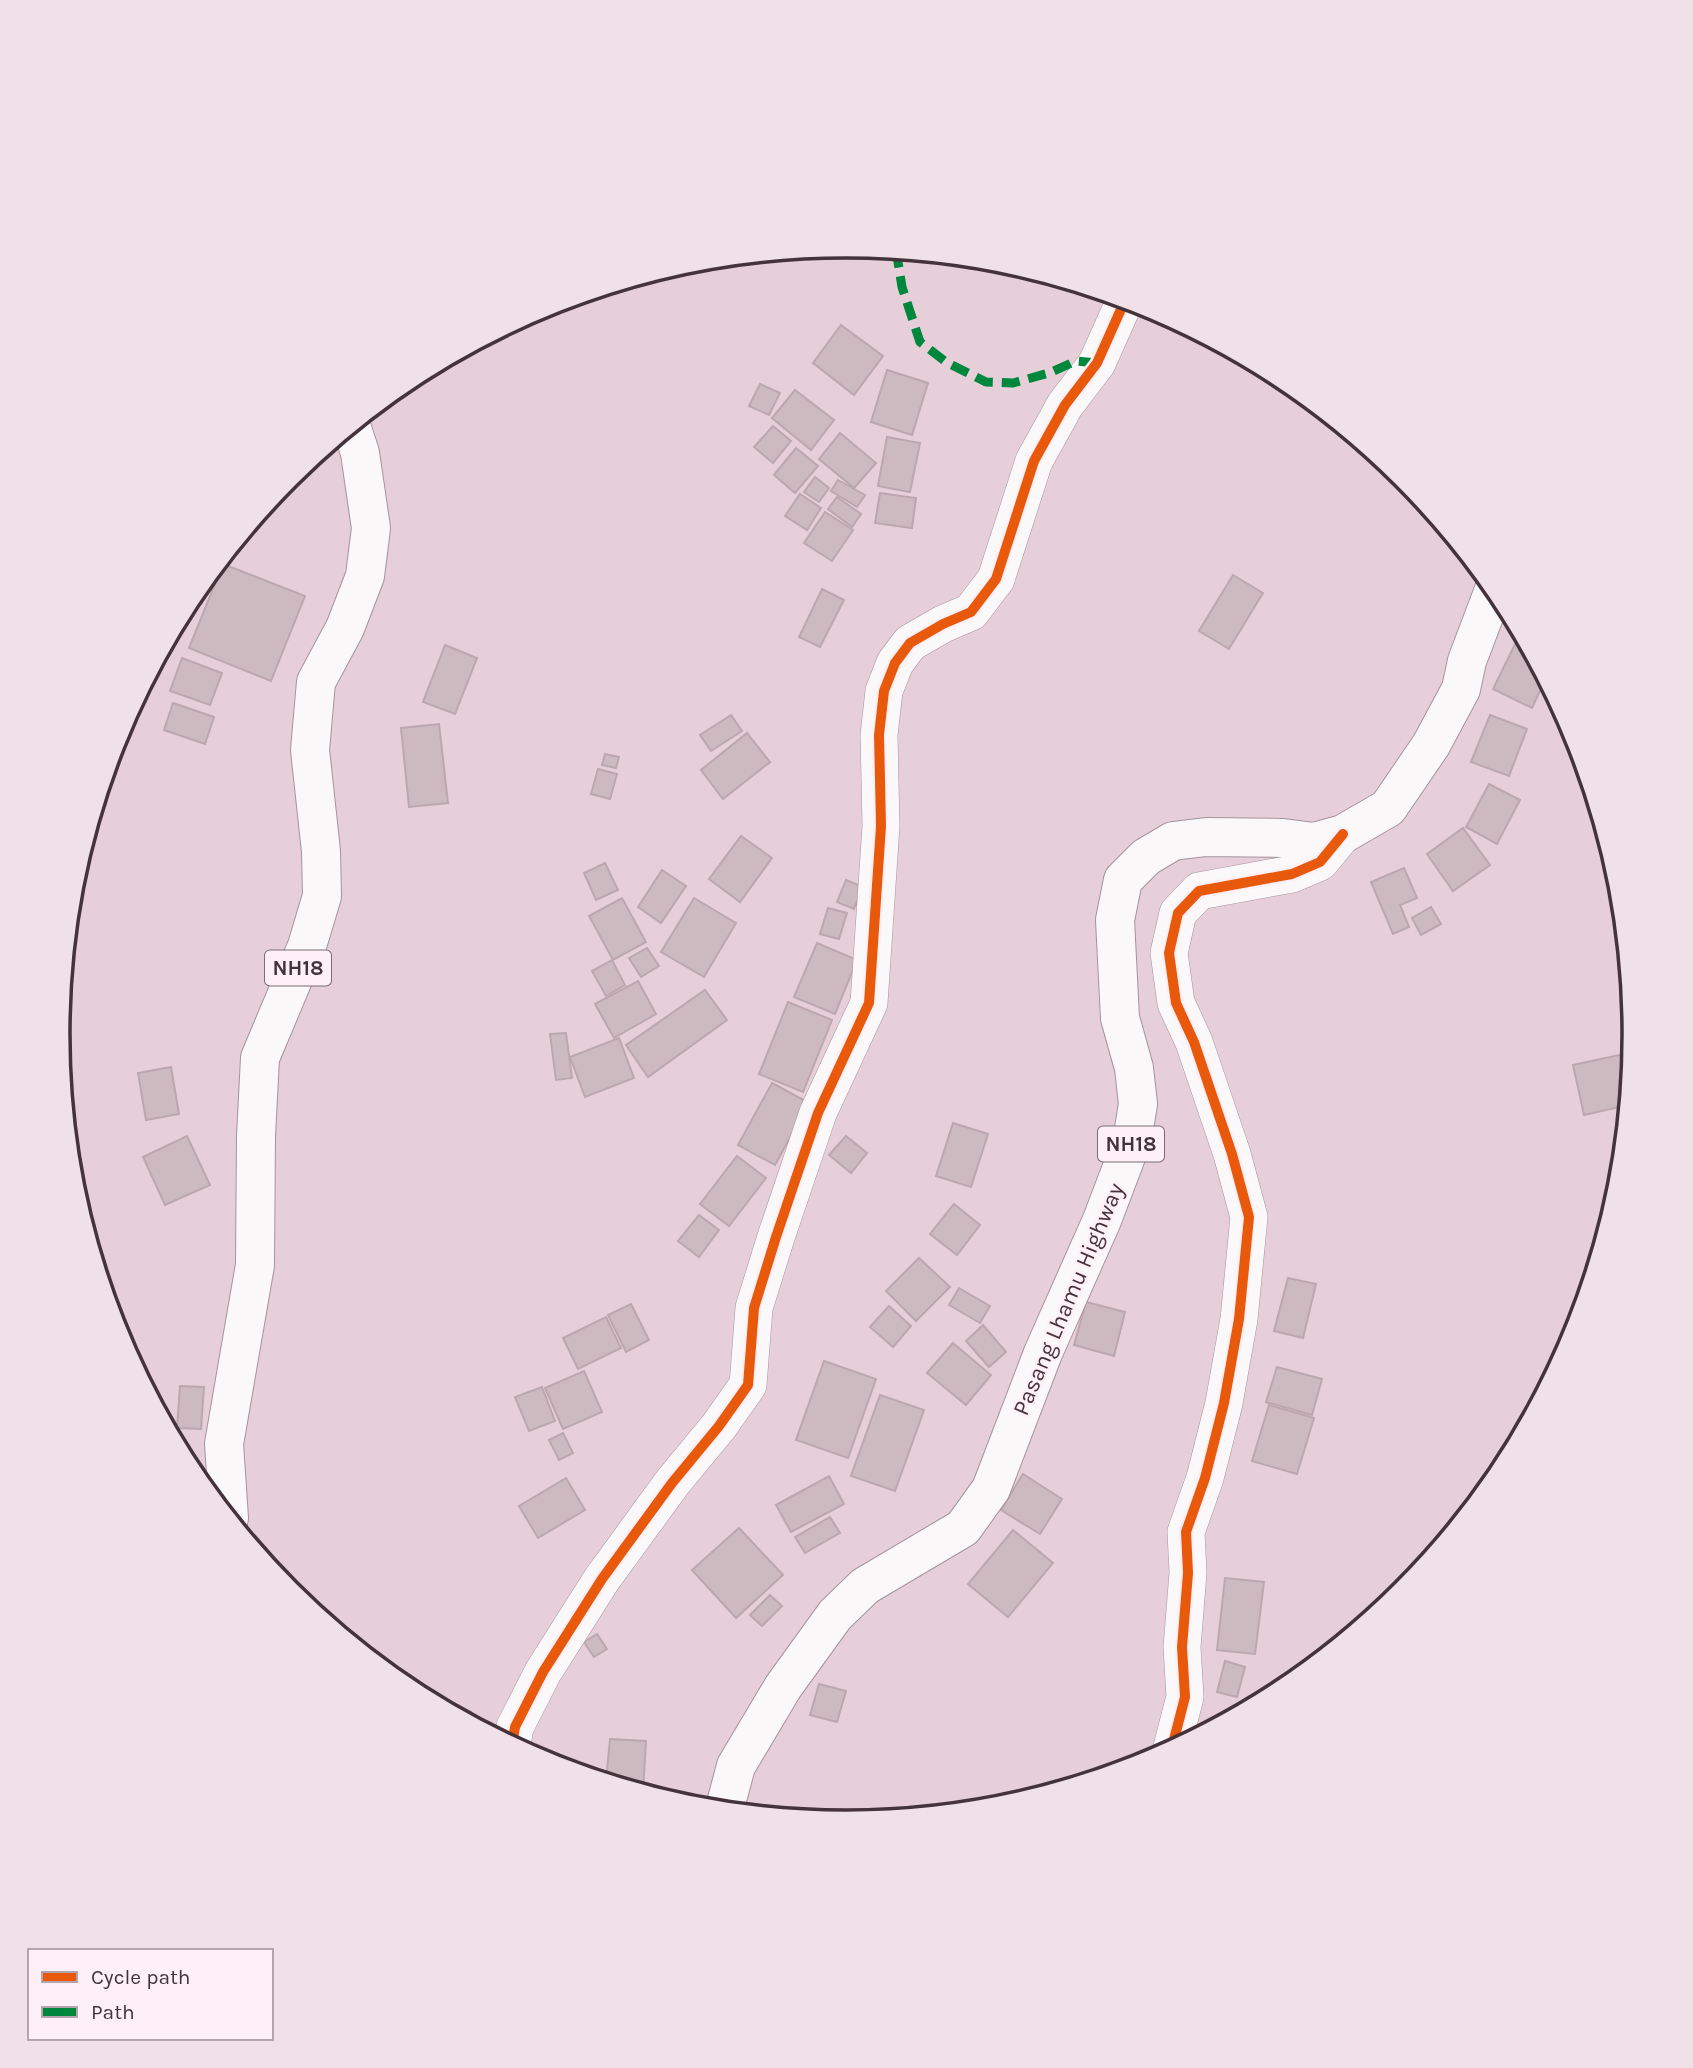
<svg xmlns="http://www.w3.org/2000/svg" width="1693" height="2068" viewBox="0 0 1693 2068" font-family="Karla,sans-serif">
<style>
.building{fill:#cdbac0;stroke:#bba7ad;stroke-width:2}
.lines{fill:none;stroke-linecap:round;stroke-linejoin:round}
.minor-casing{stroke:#a6939c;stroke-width:38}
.major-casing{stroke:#a6939c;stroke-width:40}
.minor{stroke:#fbf8f9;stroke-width:37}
.major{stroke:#fbf8f9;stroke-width:38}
.quiet{stroke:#00873e;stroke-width:9;stroke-dasharray:18 9;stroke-linecap:butt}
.cycleway-casing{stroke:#fef0f6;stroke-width:15}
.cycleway{stroke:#e8590c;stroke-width:10}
.labels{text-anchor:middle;stroke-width:5;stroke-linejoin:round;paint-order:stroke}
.shield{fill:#fef0f6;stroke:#7c6c73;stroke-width:2}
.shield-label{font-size:21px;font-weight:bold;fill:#45333b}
.street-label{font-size:23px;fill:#45333b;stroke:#fef0f6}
.rim{fill:none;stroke:#45333b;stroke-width:3.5}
</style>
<rect width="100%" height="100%" fill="#e7cfda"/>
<g class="building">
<polygon points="841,325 883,356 854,395 813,363"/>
<polygon points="887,370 928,383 912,435 871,422"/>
<polygon points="760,384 780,393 769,415 749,406"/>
<polygon points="795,390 834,420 811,450 772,418"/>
<polygon points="773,426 791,441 773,463 754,447"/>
<polygon points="840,433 876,463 854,488 819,459"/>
<polygon points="887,437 920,443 910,492 878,486"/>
<polygon points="796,448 818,466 795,493 774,475"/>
<polygon points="815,477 829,488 819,502 804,492"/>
<polygon points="838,480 865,495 857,507 831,491"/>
<polygon points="880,493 916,498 912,528 875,523"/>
<polygon points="800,494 821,508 807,530 785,516"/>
<polygon points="837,497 861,514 852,527 828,509"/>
<polygon points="825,512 853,530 832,561 804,543"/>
<polygon points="223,564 305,596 271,681 189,648"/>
<polygon points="1233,575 1263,593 1229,649 1199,631"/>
<polygon points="822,589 844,600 820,647 799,637"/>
<polygon points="1520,634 1524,636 1546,678 1532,708 1493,689"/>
<polygon points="445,645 477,658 455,714 423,702"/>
<polygon points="182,658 222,673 210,705 170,691"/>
<polygon points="173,703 214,717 205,744 164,730"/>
<polygon points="731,715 742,731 711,751 700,735"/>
<polygon points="1490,715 1527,729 1509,776 1471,762"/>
<polygon points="439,724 448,803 409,807 401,728"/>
<polygon points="747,733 770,762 723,799 701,770"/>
<polygon points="605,754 619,757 616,768 602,765"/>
<polygon points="598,769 617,774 610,799 591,794"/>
<polygon points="1489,784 1520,800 1497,844 1466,827"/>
<polygon points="1463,828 1490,865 1453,891 1427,854"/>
<polygon points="741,836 772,858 740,902 709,879"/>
<polygon points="605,863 618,890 596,900 584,873"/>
<polygon points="1404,868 1417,898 1400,905 1409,927 1393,934 1371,882"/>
<polygon points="662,870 686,886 661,923 638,907"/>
<polygon points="846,880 863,887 854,909 837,902"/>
<polygon points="622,898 646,942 613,960 589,916"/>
<polygon points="694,898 736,923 704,977 661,952"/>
<polygon points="1431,907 1441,924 1421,935 1412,918"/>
<polygon points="828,908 847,913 839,939 820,934"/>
<polygon points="817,943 857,960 835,1014 794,997"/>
<polygon points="647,948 659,966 641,977 629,958"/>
<polygon points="612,960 625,985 606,996 592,971"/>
<polygon points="638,981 656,1014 614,1038 595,1004"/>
<polygon points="705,990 727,1020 648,1077 626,1045"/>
<polygon points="788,1002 832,1020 803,1092 759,1074"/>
<polygon points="566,1033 572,1078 556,1080 550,1034"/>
<polygon points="619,1038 634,1078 585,1097 570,1057"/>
<polygon points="1624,1054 1630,1083 1628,1105 1584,1115 1573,1065"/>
<polygon points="171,1067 179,1114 146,1120 138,1073"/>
<polygon points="772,1083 809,1103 775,1165 738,1145"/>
<polygon points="953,1123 988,1134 971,1187 936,1176"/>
<polygon points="187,1136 210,1185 165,1205 143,1157"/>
<polygon points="846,1136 867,1153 851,1173 829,1155"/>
<polygon points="737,1156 766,1178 729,1226 700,1204"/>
<polygon points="954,1204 980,1225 957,1255 930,1234"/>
<polygon points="699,1215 719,1230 699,1257 678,1241"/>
<polygon points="919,1258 950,1287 916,1321 886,1291"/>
<polygon points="1288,1278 1316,1284 1303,1338 1274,1331"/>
<polygon points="959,1288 990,1306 980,1323 949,1305"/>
<polygon points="1086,1302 1125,1312 1114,1356 1074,1345"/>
<polygon points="631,1304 649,1340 626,1352 608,1315"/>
<polygon points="889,1306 911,1326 893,1347 870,1327"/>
<polygon points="606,1317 621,1348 578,1369 563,1338"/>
<polygon points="983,1325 1006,1352 989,1367 966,1341"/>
<polygon points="953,1343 991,1375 966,1405 927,1373"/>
<polygon points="824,1361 876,1379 848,1458 796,1440"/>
<polygon points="1277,1367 1322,1379 1312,1415 1266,1402"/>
<polygon points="584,1371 602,1412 563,1429 545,1388"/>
<polygon points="180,1386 204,1387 201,1429 177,1428"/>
<polygon points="542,1387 555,1421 529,1431 515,1397"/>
<polygon points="880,1395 924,1410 895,1491 851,1476"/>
<polygon points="1269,1405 1314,1418 1297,1474 1252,1461"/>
<polygon points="563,1433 573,1453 559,1460 549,1440"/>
<polygon points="1023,1474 1062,1499 1040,1534 1001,1510"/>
<polygon points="829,1476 844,1504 791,1532 776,1505"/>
<polygon points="566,1478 585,1510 538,1538 519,1506"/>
<polygon points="830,1517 840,1533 805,1553 795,1537"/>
<polygon points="739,1528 783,1575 736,1618 692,1570"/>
<polygon points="1013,1530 1053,1563 1008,1617 968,1584"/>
<polygon points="1225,1578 1264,1582 1255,1654 1217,1650"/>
<polygon points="770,1595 782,1606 762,1626 750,1615"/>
<polygon points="597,1634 607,1649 594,1657 584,1642"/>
<polygon points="1225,1661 1245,1667 1237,1697 1217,1692"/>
<polygon points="819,1684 846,1691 837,1722 810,1715"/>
<polygon points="436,1695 471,1712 466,1721 432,1703"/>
<polygon points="610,1739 646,1741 643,1792 606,1781"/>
</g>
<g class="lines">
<defs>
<g id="minor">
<polyline points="512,1745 515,1727 543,1672 602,1579 672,1483 719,1426 748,1385 754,1308 776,1237 818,1113 869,1003 881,826 879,735 884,691 895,663 910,643 943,624 971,612 996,579 1034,461 1065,405 1097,363 1126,298"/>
<polyline points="1171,1751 1185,1697 1182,1647 1188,1573 1186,1532 1205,1478 1224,1403 1239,1319 1249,1217 1232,1154 1194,1042 1176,1003 1169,953 1178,913 1199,891 1292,874 1320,862 1343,834"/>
</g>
<g id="major">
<polyline points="229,1518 224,1444 255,1265 256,1136 260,1058 307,946 322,896 321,851 310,750 316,682 345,628 365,576 371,528 360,453 351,425"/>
<polyline points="724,1811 736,1766 783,1687 835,1615 865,1586 963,1528 991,1489 1043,1353 1102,1220 1132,1141 1138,1104 1134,1068 1120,1018 1115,920 1123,880 1146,857 1173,841 1206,837 1283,838 1314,842 1343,834 1388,808 1431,745 1461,689 1467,661 1495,587"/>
</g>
</defs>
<use href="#minor" class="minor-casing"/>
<use href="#major" class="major-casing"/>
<use href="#minor" class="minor"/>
<use href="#major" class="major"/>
<polyline class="quiet" points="901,251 897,256 902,287 920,342 946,362 986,382 1013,383 1049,373 1076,361 1097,363"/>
<defs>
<g id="cycleway">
<polyline points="512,1745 515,1727 543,1672 602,1579 672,1483 719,1426 748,1385 754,1308 776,1237 818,1113 869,1003 881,826 879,735 884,691 895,663 910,643 943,624 971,612 996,579 1034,461 1065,405 1097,363 1126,298"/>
<polyline points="1171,1751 1185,1697 1182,1647 1188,1573 1186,1532 1205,1478 1224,1403 1239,1319 1249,1217 1232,1154 1194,1042 1176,1003 1169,953 1178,913 1199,891 1292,874 1320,862 1343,834"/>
</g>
</defs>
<use href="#cycleway" class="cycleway-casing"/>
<use href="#cycleway" class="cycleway"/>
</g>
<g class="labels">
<g class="shield">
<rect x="265" y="950.5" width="66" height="35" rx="5"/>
<rect x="1098" y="1126.5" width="66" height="35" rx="5"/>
</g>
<g class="shield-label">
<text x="298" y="975">NH18</text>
<text x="1131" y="1151">NH18</text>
</g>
<g class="street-label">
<text transform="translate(1068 1299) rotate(-67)" y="8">Pasang Lhamu Highway</text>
</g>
</g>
<path d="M0 0H1693V2068H0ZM70 1034a776 776 0 1 1 1552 0a776 776 0 1 1-1552 0Z" fill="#efe1e7" fill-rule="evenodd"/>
<path class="rim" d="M70 1034a776 776 0 1 1 1552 0a776 776 0 1 1-1552 0Z"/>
<rect x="28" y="1949" width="245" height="91" fill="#fef0f6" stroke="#b4a4ab" stroke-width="2"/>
<rect x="42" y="1972" width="35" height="10" fill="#e8590c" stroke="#b4a4ab" stroke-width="2"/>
<text x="91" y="1984" font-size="21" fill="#45333b">Cycle path</text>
<rect x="42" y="2007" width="35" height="10" fill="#00873e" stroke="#b4a4ab" stroke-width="2"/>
<text x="91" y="2019" font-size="21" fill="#45333b">Path</text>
</svg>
